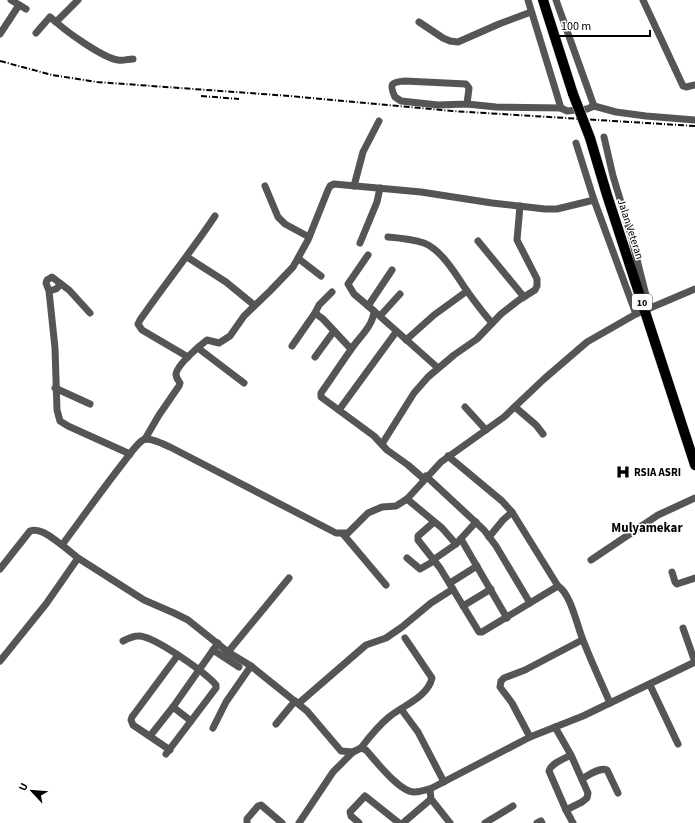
<svg xmlns="http://www.w3.org/2000/svg" width="695" height="823" viewBox="0 0 695 823" font-family="'Source Sans 3',sans-serif">
<style>
.lines{fill:none;stroke-linecap:round;stroke-linejoin:round}
.highway-casing{stroke:#dbdbdb;stroke-width:11}
.minor{stroke:#555;stroke-width:7}
.highway{stroke:#000;stroke-width:10}
.rail{stroke:#000;stroke-width:2;stroke-dasharray:6 2 1 2;stroke-linecap:butt}
.highway-bridge-casing{stroke:#dbdbdb;stroke-width:11;stroke-linecap:butt}
.highway-bridge{stroke:#000;stroke-width:10}
.labels{text-anchor:middle;stroke-width:3;stroke-linejoin:round;paint-order:stroke}
.shield{fill:#fff;stroke:#4c4c4c;stroke-width:1}
.shield-label{font-size:10px;font-weight:bold;fill:#000}
.street-label{font-size:11px;fill:#000;stroke:#fff}
.poi-label{font-size:11px;font-weight:bold;fill:#000;stroke:#fff;text-anchor:start}
.quarter-label{font-size:13px;font-weight:bold;fill:#000;stroke:#fff}
</style>
<rect width="100%" height="100%" fill="#fff"/>
<g class="lines">
<defs>
<g id="highway">
<polyline points="543,0 573,94"/>
<polyline points="590,138 607,195 695,465"/>
</g>
</defs>
<use href="#highway" class="highway-casing"/>
<g class="minor">
<polyline points="11,0 26,9"/>
<polyline points="528,0 561,108 567,111 587,109 594,106 616,112 646,116 695,120"/>
<polyline points="556,0 594,106"/>
<polyline points="643,0 683,86 686,87 695,85"/>
<path d="M56 22C67 32 103 58 118 60 123 61 128 59 133 59"/>
<polyline points="419,22 443,38 450,41 458,42 499,24 531,12"/>
<polyline points="36,33 49,18 50,17 56,22 78,0"/>
<polyline points="0,34 19,5"/>
<path d="M467 104 469 88 466 84 405 81C391 82 389 84 395 97L401 101 438 105 467 104 496 107 561 108"/>
<polyline points="604,137 613,176 630,232 649,307"/>
<polyline points="576,143 594,200 636,314"/>
<polyline points="265,186 278,217 285,224 309,237"/>
<polyline points="354,186 363,152 379,121"/>
<path d="M388 237C400 238 412 239 424 243 442 250 457 276 467 291 475 302 483 313 492 323"/>
<polyline points="478,241 524,297"/>
<polyline points="360,243 377,202 380,188"/>
<path d="M368 255 348 284 354 294 374 311C373 327 358 338 350 351 340 365 331 379 321 393V397L374 436 387 450 408 465 424 479"/>
<polyline points="187,257 226,282 254,305"/>
<polyline points="299,259 321,276"/>
<polyline points="61,284 69,290 90,313"/>
<polyline points="49,291 56,289 61,284 52,277 47,280 46,283 49,291 55,348 57,410 60,421 68,426 130,454"/>
<polyline points="368,306 392,270"/>
<polyline points="374,311 438,368"/>
<polyline points="315,313 319,305 332,292"/>
<polyline points="380,316 400,294"/>
<polyline points="406,340 434,315 467,291"/>
<polyline points="292,346 315,313 323,319 351,349"/>
<polyline points="198,348 244,383"/>
<path d="M188 357 142 330 138 324 140 320C164 285 191 252 215 216"/>
<polyline points="315,357 334,331"/>
<polyline points="55,388 90,404"/>
<polyline points="465,407 486,430"/>
<polyline points="515,407 536,425 543,434"/>
<polyline points="339,410 396,332"/>
<path d="M145 439 159 415 179 386 180 383C178 380 176 378 176 374 177 365 199 346 207 340L219 343 230 336 244 316 270 291 293 267 308 240 328 190 330 186 334 184 421 192 492 203 545 209H557L594 200"/>
<polyline points="382,444 414,393 428,377 454,355 477,339 501,314 519,300 535,290 537,286 537,279 517,240 520,206"/>
<polyline points="426,476 484,530 496,546 530,603"/>
<polyline points="407,499 442,528 456,544"/>
<polyline points="434,522 418,536 418,540 440,568 479,632 482,632 558,586 512,512 502,501 448,456"/>
<polyline points="343,534 386,585"/>
<polyline points="489,537 503,520 512,512"/>
<polyline points="461,539 507,618"/>
<path d="M62 545 78 558 144 600 174 613 188 620 228 652 251 666 307 711 341 751 353 752 361 748 366 750C375 760 400 793 415 792 420 792 425 790 430 789L530 737 583 716 695 662"/>
<polyline points="407,558 420,569 434,561"/>
<polyline points="433,560 456,544 476,522"/>
<polyline points="591,560 658,515 695,498"/>
<path d="M0 569 30 531C41 527 53 539 62 545 82 518 102 490 123 463 128 457 137 443 143 440 150 437 163 444 170 447L336 533H348L368 513 382 507 396 506 407 499 441 462 504 417 544 379 587 342 636 314 695 289"/>
<polyline points="672,572 675,582 677,584 695,578"/>
<polyline points="450,583 477,566"/>
<path d="M558 586C571 594 577 626 583 640 591 661 601 682 610 703"/>
<polyline points="463,606 491,589"/>
<polyline points="683,628 695,662"/>
<path d="M123 641C127 639 133 636 138 636 153 635 206 673 216 685V688L166 754"/>
<polyline points="213,650 239,667"/>
<polyline points="228,652 289,578"/>
<polyline points="0,661 46,604 78,558"/>
<polyline points="650,685 678,744"/>
<polyline points="299,703 366,645 386,638 402,627 431,603 453,589"/>
<polyline points="173,707 191,721"/>
<polyline points="401,709 418,732 444,782"/>
<polyline points="276,724 295,701"/>
<path d="M555 727 571 755 588 793 587 798 582 802 566 810 549 771C551 763 564 759 571 755"/>
<polyline points="213,728 226,702 251,666"/>
<polyline points="150,736 173,707 218,643"/>
<polyline points="530,737 512,703 500,687 501,681 504,678 525,670 582,640"/>
<path d="M361 748C370 736 378 726 389 717 402 706 428 697 432 678L405 638"/>
<polyline points="170,750 133,725 131,720 132,717 178,655"/>
<path d="M582 779C589 775 599 767 607 770L618 793"/>
<polyline points="430,789 431,799 450,823"/>
<polyline points="566,810 573,823"/>
<polyline points="247,823 247,819 258,806 261,805 282,823"/>
<polyline points="299,823 333,772 353,752"/>
<polyline points="359,823 351,816 350,812 365,796 399,823"/>
<polyline points="403,823 431,799"/>
<polyline points="485,823 513,806"/>
<polyline points="537,823 541,821 542,823"/>
</g>
<use href="#highway" class="highway"/>
<g class="rail">
<polyline points="0,61 52,75 97,82 290,96 452,111 695,126"/>
<polyline points="201,96 239,99"/>
</g>
<defs>
<polyline id="highway-bridge" points="573,94 590,138"/>
</defs>
<use href="#highway-bridge" class="highway-bridge-casing"/>
<use href="#highway-bridge" class="highway-bridge"/>
</g>
<defs>
<symbol id="hospital-bare" viewBox="-9 -9 18 18"><path d="M-5-5h3v3.5h4V-5h3V5h-3V1.5h-4V5h-3Z" fill="#000" stroke="#fff" stroke-width="2.5" paint-order="stroke"/></symbol>
</defs>
<g fill-rule="evenodd">
<use href="#hospital-bare" x="613" y="462" width="20" height="20"/>
</g>
<g class="labels">
<rect class="shield" x="632" y="294" width="20" height="16" rx="3"/>
<g class="shield-label">
<text x="642" y="306">10</text>
</g>
<g class="street-label">
<text transform="translate(631 229) rotate(72)" y="4">Jalan Veteran</text>
</g>
<g class="poi-label">
<text x="634" y="476">RSIA ASRI</text>
</g>
<g class="quarter-label">
<text x="647" y="532">Mulyamekar</text>
</g>
</g>
<g transform="translate(32 791) rotate(296)" stroke="#ffffff" stroke-width="3" paint-order="stroke">
<path d="M0-3L7 15L0 10L-7 15Z" fill="#000000"/>
<text y="-6" font-size="11" font-weight="bold" text-anchor="middle" fill="#000000">U</text>
</g>
<path d="M555 30v6h95v-6" fill="none" stroke="#000000" stroke-width="2"/>
<text x="561" y="30" font-size="12" fill="#000000" stroke="#ffffff" stroke-width="3" paint-order="stroke">100 m</text>
</svg>
